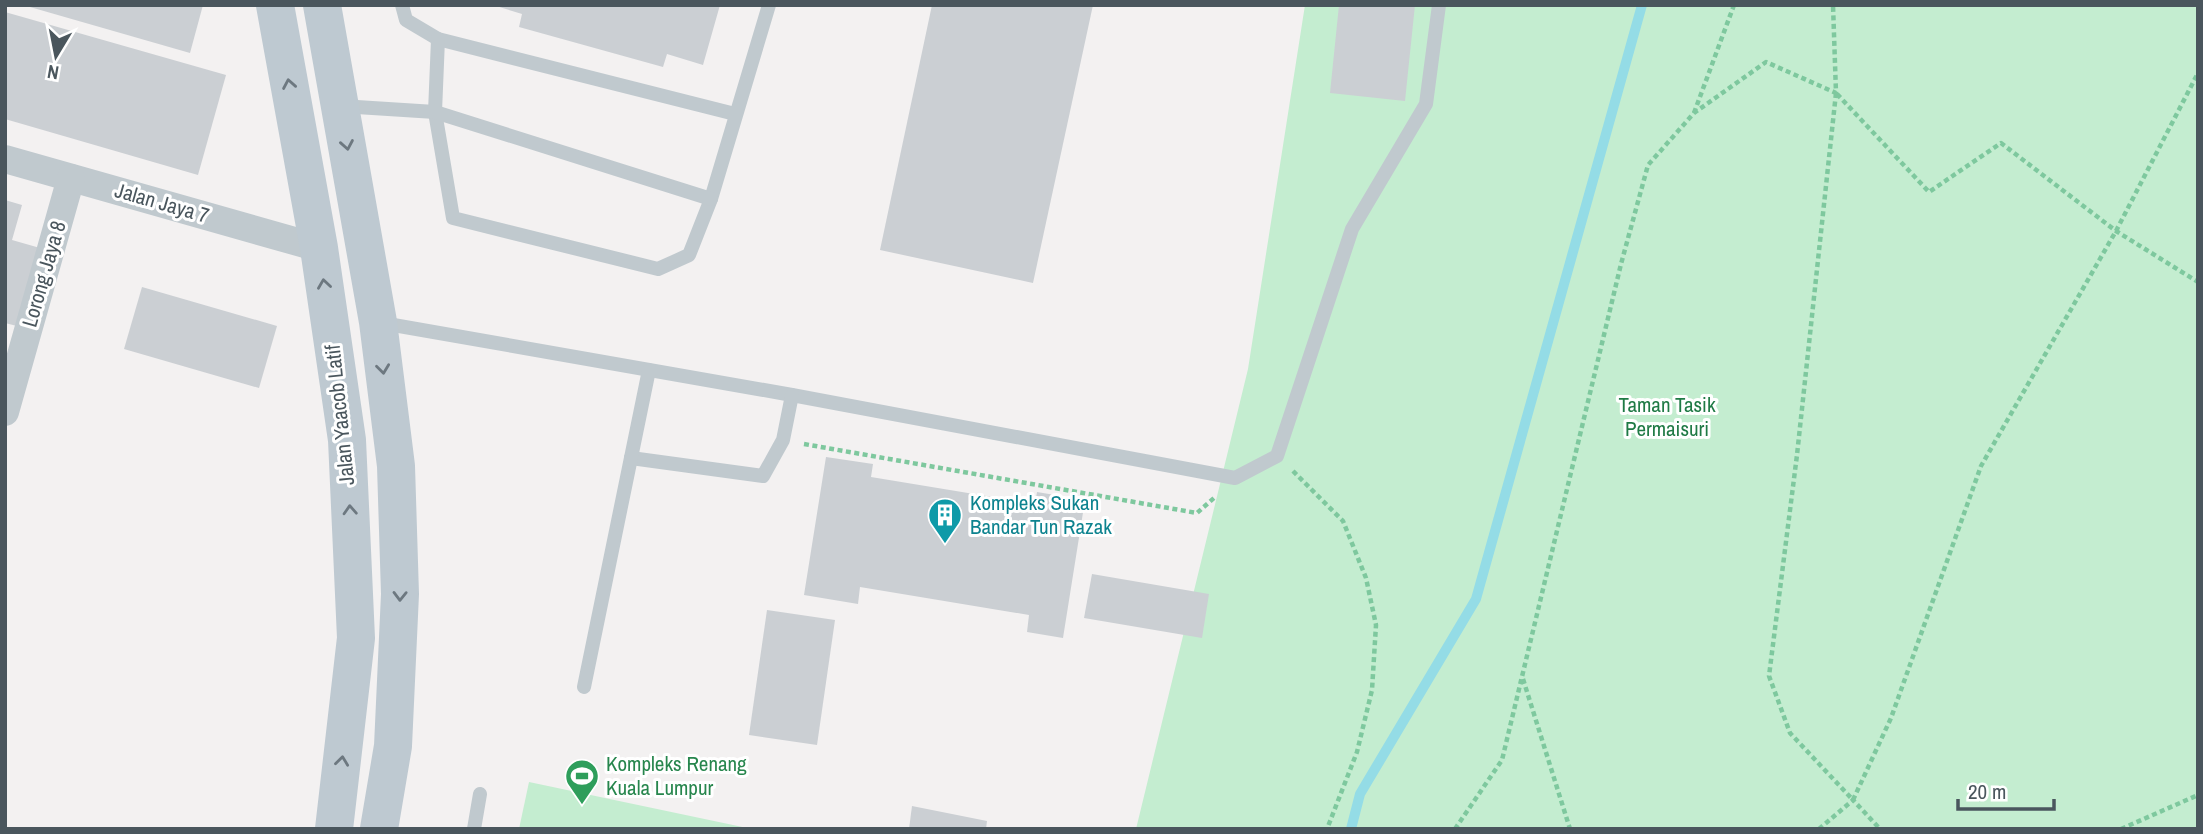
<svg xmlns="http://www.w3.org/2000/svg" width="2203" height="834" font-family="'Archivo Narrow',sans-serif">
<style>
.green{fill:#c4edd0}
.lines{fill:none;stroke-linecap:round;stroke-linejoin:round}
.stream{stroke:#94dce6;stroke-width:10}
.building{fill:#cbcfd3}
.path{stroke:#7ec89e;stroke-width:4.5;stroke-dasharray:5 3.5;stroke-linecap:butt}
.lane{stroke:#c0c9ce;stroke-width:14}
.street{stroke:#c0c9ce;stroke-width:28}
.secondary{stroke:#bec9d1;stroke-width:38}
.oneway{stroke:#6d7880}
.labels{text-anchor:middle;stroke-width:6;stroke-linejoin:round;paint-order:stroke}
.street-label{font-size:21px;fill:#4a565d;stroke:#fff}
.park-label{font-size:21px;fill:#1f7a45;stroke:#fff}
.culture-label{font-size:21px;fill:#0d838f;stroke:#fff;text-anchor:start}
.leisure-label{font-size:21px;fill:#27864d;stroke:#fff;text-anchor:start}
</style>
<rect width="100%" height="100%" fill="#f3f1f1"/>
<g class="green">
<polygon points="1305,5 2198,5 2198,829 1136,829 1248,369"/>
<polygon points="529,782 752,829 519,829"/>
</g>
<g class="lines">
<polyline class="stream" points="1351,829 1360,794 1476,599 1642,5"/>
</g>
<g class="building">
<polygon points="23,5 203,5 190,53"/>
<polygon points="493,5 720,5 703,65 667,54 663,67 519,27 522,14"/>
<polygon points="932,5 1093,5 1033,283 880,250"/>
<polygon points="1339,5 1415,5 1405,101 1330,93"/>
<polygon points="5,12 226,75 198,175 5,119"/>
<polygon points="5,200 22,205 12,240 40,248 17,326 5,323"/>
<polygon points="142,287 277,326 259,388 124,349"/>
<polygon points="826,457 873,464 871,477 1035,504 1037,492 1085,500 1063,638 1027,632 1029,615 860,587 858,604 804,595"/>
<polygon points="1092,574 1209,594 1202,638 1084,618"/>
<polygon points="767,610 835,620 817,745 749,735"/>
<polygon points="912,806 987,821 986,829 909,829"/>
</g>
<g class="lines">
<g class="path">
<polyline points="1836,93 1797,455 1769,676 1790,733 1853,800 1891,718 1981,466 2116,231 2198,73"/>
<polyline points="1837,94 1929,192 2001,143 2116,231 2198,282"/>
<polyline points="1694,113 1734,5"/>
<polyline points="804,444 1197,513 1214,498"/>
<polyline points="1293,471 1343,521 1366,578 1376,625 1372,690 1357,752 1327,829"/>
<polyline points="1523,679 1570,829"/>
<polyline points="1455,829 1502,760 1621,264 1648,165 1694,113 1766,62 1836,93 1833,5"/>
<polyline points="1819,829 1853,800 1880,829"/>
<polyline points="2121,829 2198,795"/>
</g>
<g class="lane">
<polyline points="402,5 406,20 438,39 735,114"/>
<polyline points="438,39 435,112 453,218 658,269 689,255 711,199 769,5"/>
<polyline points="341,106 435,112 711,199"/>
<polyline points="382,323 792,395 1235,478 1277,456 1352,229 1426,104 1439,5"/>
<polyline points="631,458 763,476 783,440 792,395"/>
<polyline points="584,687 649,370"/>
<polyline points="474,829 480,794"/>
</g>
<g class="street">
<polyline points="5,159 319,248"/>
<polyline points="5,412 71,178"/>
</g>
<g class="secondary">
<polyline points="275,5 319,248 347,440 356,638 334,829"/>
<polyline points="322,5 378,322 396,466 400,594 393,746 379,829"/>
</g>
</g>
<defs><path id="oneway-chevron" d="M-2-3.5L2.5 0L-2 3.5" fill="none" stroke-width="1.6" stroke-linecap="round" stroke-linejoin="round" transform="scale(1.75)"/></defs>
<g class="oneway">
<use href="#oneway-chevron" transform="translate(289 84) rotate(-100)"/>
<use href="#oneway-chevron" transform="translate(347 145) rotate(80)"/>
<use href="#oneway-chevron" transform="translate(324 284) rotate(-98)"/>
<use href="#oneway-chevron" transform="translate(383 369) rotate(83)"/>
<use href="#oneway-chevron" transform="translate(350 510) rotate(-93)"/>
<use href="#oneway-chevron" transform="translate(400 596) rotate(91)"/>
<use href="#oneway-chevron" transform="translate(342 761) rotate(-83)"/>
</g>
<defs>
<g id="building-pin" transform="scale(1.75)"><path d="M0 17L-7.5 6A9.5 9.5 0 1 1 7.5 6Z" fill="#0f9aa8" stroke="#fff"/><path d="M-4-6H4V6H1V3H-1V6H-4ZM-2.5-4.3h1.7v1.8h-1.7ZM.8-4.3h1.7v1.8H.8ZM-2.5-1h1.7V.8h-1.7ZM.8-1h1.7V.8H.8Z" fill="#fff"/></g>
<g id="stadium-pin" transform="scale(1.75)"><path d="M0 17L-7.5 6A9.5 9.5 0 1 1 7.5 6Z" fill="#2e9e5b" stroke="#fff"/><path d="M0-5a6.5 5 0 1 0 0 10a6.5 5 0 1 0 0-10ZM-3.5-1.8h7v3.6h-7Z" fill="#fff"/></g>
</defs>
<g fill-rule="evenodd">
<use href="#building-pin" x="945" y="515"/>
<use href="#stadium-pin" x="582" y="776"/>
</g>
<g class="labels">
<g class="street-label">
<text transform="translate(162 203) rotate(16)" y="7">Jalan Jaya 7</text>
<text transform="translate(44 274) rotate(-74)" y="7">Lorong Jaya 8</text>
<text transform="translate(340 415) rotate(-96)" y="7">Jalan Yaacob Latif</text>
</g>
<g class="park-label">
<text x="1667" y="412">Taman Tasik<tspan x="1667" dy="24">Permaisuri</tspan></text>
</g>
<g class="culture-label">
<text x="970" y="510">Kompleks Sukan<tspan x="970" dy="24">Bandar Tun Razak</tspan></text>
</g>
<g class="leisure-label">
<text x="606" y="771">Kompleks Renang<tspan x="606" dy="24">Kuala Lumpur</tspan></text>
</g>
</g>
<rect width="2203" height="834" fill="none" stroke="#4a565d" stroke-width="14"/>
<g transform="translate(56 56) rotate(190)" stroke="#ffffff" stroke-width="5" paint-order="stroke">
<path d="M0-5L12 26L0 18L-12 26Z" fill="#4a565d"/>
<text y="-10" font-size="19" font-weight="bold" text-anchor="middle" fill="#4a565d">N</text>
</g>
<path d="M1958 799v10h96v-10" fill="none" stroke="#4a565d" stroke-width="3.5"/>
<text x="1968" y="799" font-size="21" fill="#4a565d" stroke="#ffffff" stroke-width="5" paint-order="stroke">20 m</text>
</svg>
